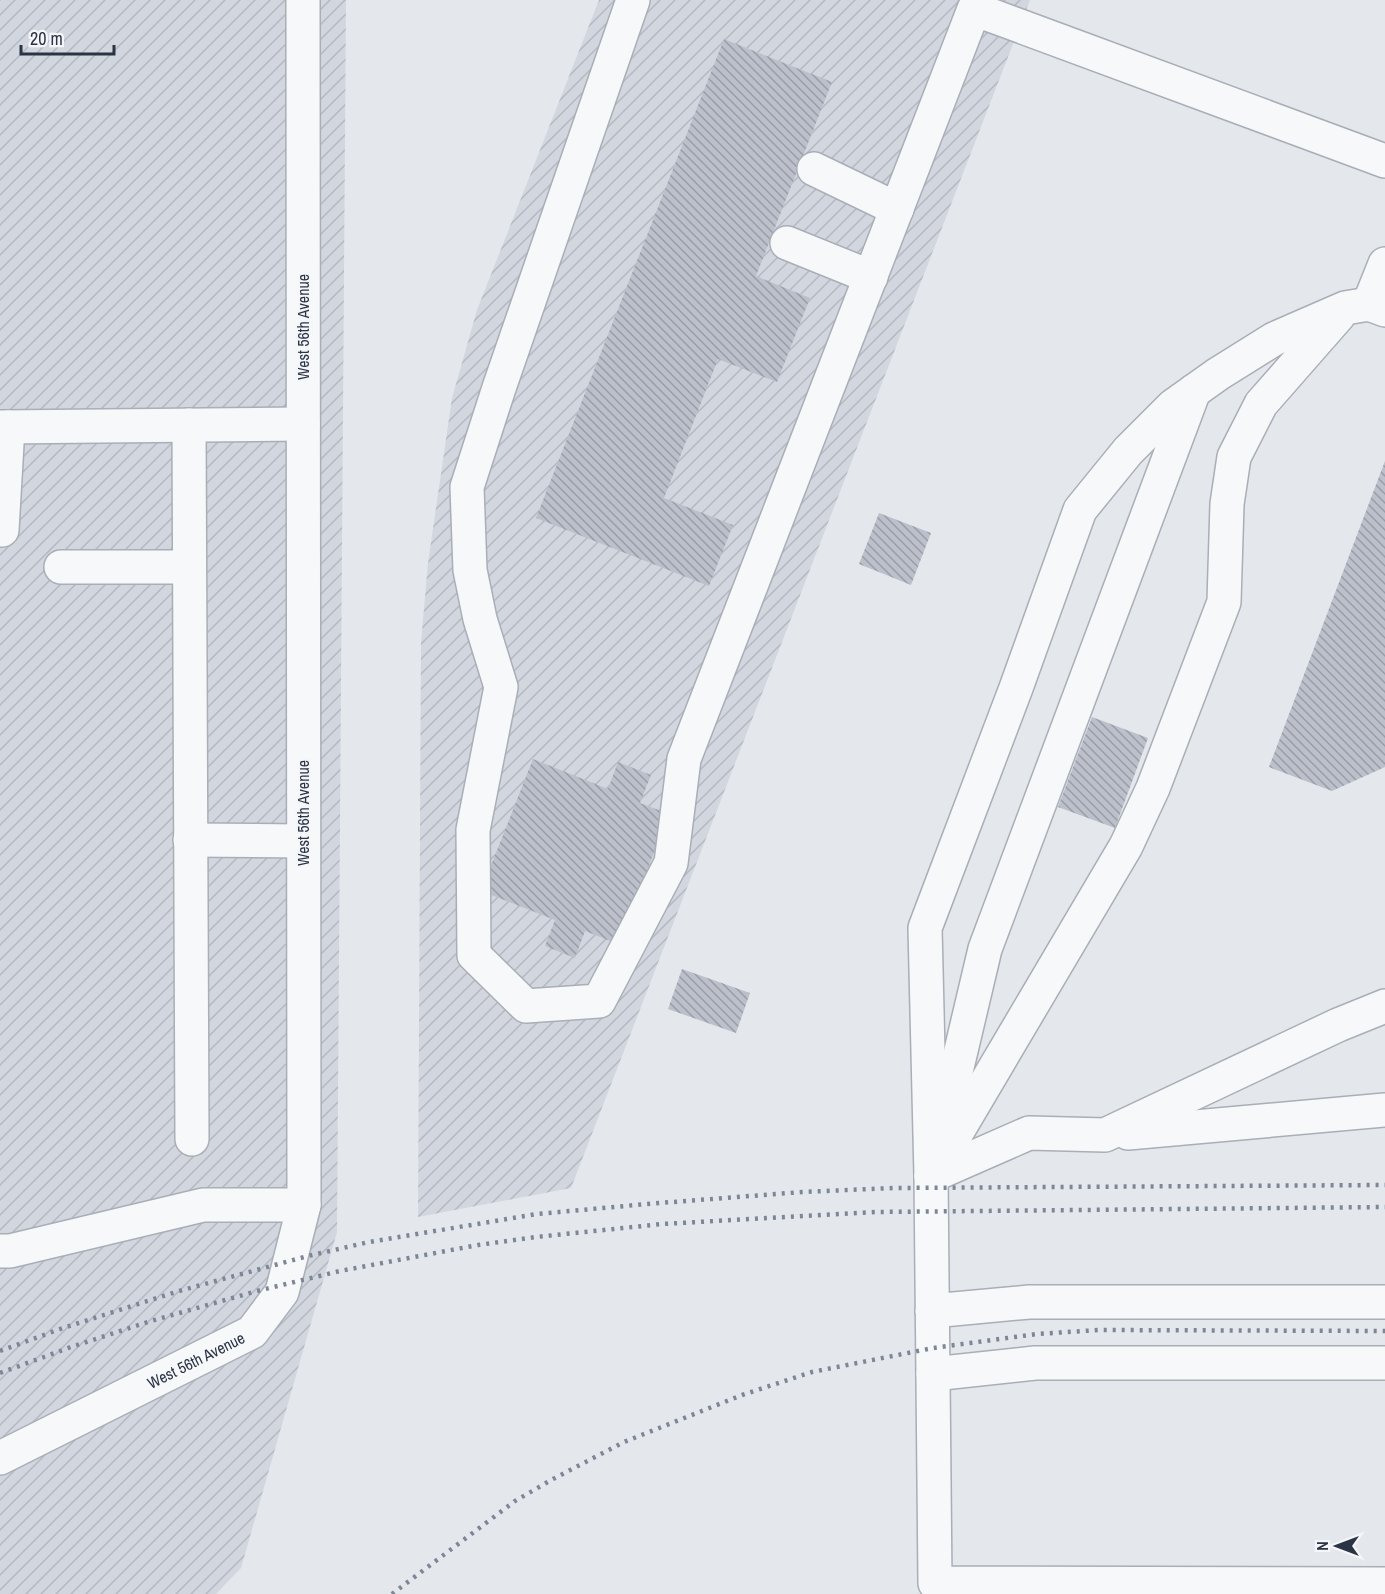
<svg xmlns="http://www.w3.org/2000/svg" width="1385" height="1594" font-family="'Archivo Narrow',sans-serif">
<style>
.industrial{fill:url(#industrial-furrows)}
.building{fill:url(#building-back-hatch)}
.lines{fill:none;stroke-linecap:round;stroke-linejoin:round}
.minor-casing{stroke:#a9aeb7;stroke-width:36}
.minor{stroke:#f7f8fa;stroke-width:33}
.rail{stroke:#7d8696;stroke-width:4.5;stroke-dasharray:3 6;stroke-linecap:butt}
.labels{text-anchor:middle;stroke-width:4.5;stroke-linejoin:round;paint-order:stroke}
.street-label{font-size:16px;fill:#2b3445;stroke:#f4f6f9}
</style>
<defs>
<pattern id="industrial-furrows" width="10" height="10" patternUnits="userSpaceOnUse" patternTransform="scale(1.5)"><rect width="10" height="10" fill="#d2d6de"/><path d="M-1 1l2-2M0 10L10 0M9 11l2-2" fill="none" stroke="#b4b8c0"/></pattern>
<pattern id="building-back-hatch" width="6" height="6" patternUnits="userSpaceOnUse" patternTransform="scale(1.5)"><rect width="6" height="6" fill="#bbc0ca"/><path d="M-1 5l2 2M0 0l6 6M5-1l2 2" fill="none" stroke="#989da6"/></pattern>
</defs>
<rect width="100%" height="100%" fill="#e4e7ec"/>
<g class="industrial">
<polygon points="0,0 346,0 337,1232 241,1568 216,1594 0,1594"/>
<polygon points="599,0 1030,0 571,1188 418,1217 421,643 428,563 452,398 477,310"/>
</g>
<g class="building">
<polygon points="724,39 832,82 756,276 810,298 777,382 718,359 664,498 733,525 709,586 536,518"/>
<polygon points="1385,461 1385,767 1332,791 1269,767"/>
<polygon points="879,513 931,533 911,585 859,564"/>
<polygon points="1092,717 1148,738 1115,828 1058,807"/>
<polygon points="533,759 608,789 618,762 651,775 640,803 669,814 618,944 585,931 575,958 545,946 555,920 481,891"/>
<polygon points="682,969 750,993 736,1033 668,1009"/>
</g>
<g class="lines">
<g class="minor-casing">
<g id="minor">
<polyline points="633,0 499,388 467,487 470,570 480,619 501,687 473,830 474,955 526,1006 599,1001 671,863 684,759 974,9 1385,161"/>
<polyline points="814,169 897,209"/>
<polyline points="787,243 871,277"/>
<polyline points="1369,304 1385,264"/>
<polyline points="1385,310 1369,304 1345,308 1274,339 1218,374 1173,406 1128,451 1080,510 1016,688 925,928 931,1176 935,1583 1385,1584"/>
<polyline points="189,425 192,1139"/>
<polyline points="0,427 303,424"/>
<polyline points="0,530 2,530 8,427"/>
<polyline points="61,567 189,567"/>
<polyline points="190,840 303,841"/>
<polyline points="942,1131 985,949 1194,391"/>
<polyline points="1128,1133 1385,1110"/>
<polyline points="931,1176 1126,846 1153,788 1224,602 1227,504 1234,457 1261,404 1339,315"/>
<polyline points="931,1176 1029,1133 1105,1135 1338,1025 1385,1006"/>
<polyline points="0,1251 10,1251 203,1205 304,1205"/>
<polyline points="932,1311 1029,1302 1385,1302"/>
<polyline points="933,1374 1035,1363 1385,1363"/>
<path id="s1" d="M 0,1458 L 252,1332 L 282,1292 L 304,1205 L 303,0"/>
</g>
</g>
<use href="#minor" class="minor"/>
<g class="rail">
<polyline points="0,1351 63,1328 179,1291 308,1256 369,1242 537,1214 647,1204 802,1192 893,1188 1385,1185"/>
<polyline points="0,1373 71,1347 151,1321 257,1291 340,1271 478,1245 536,1237 662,1224 875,1212 1385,1207"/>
<polyline points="392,1594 515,1501 553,1479 624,1442 742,1395 812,1372 933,1348 1037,1334 1099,1330 1385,1331"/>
</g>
</g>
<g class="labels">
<g class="street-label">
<text transform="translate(303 327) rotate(-90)" y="6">West 56th Avenue</text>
<text transform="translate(303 813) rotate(-90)" y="6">West 56th Avenue</text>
<text dy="6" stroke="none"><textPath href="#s1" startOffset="219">West 56th Avenue</textPath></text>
</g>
</g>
<g transform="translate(1337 1546) rotate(270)" stroke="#f4f6f9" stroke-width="4.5" paint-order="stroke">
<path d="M0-4.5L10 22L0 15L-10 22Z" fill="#2b3445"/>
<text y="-9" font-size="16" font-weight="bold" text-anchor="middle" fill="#2b3445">N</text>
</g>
<path d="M21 45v9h93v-9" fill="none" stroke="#2b3445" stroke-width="3"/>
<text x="30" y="45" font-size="18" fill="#2b3445" stroke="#f4f6f9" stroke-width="4.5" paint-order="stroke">20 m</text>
</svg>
